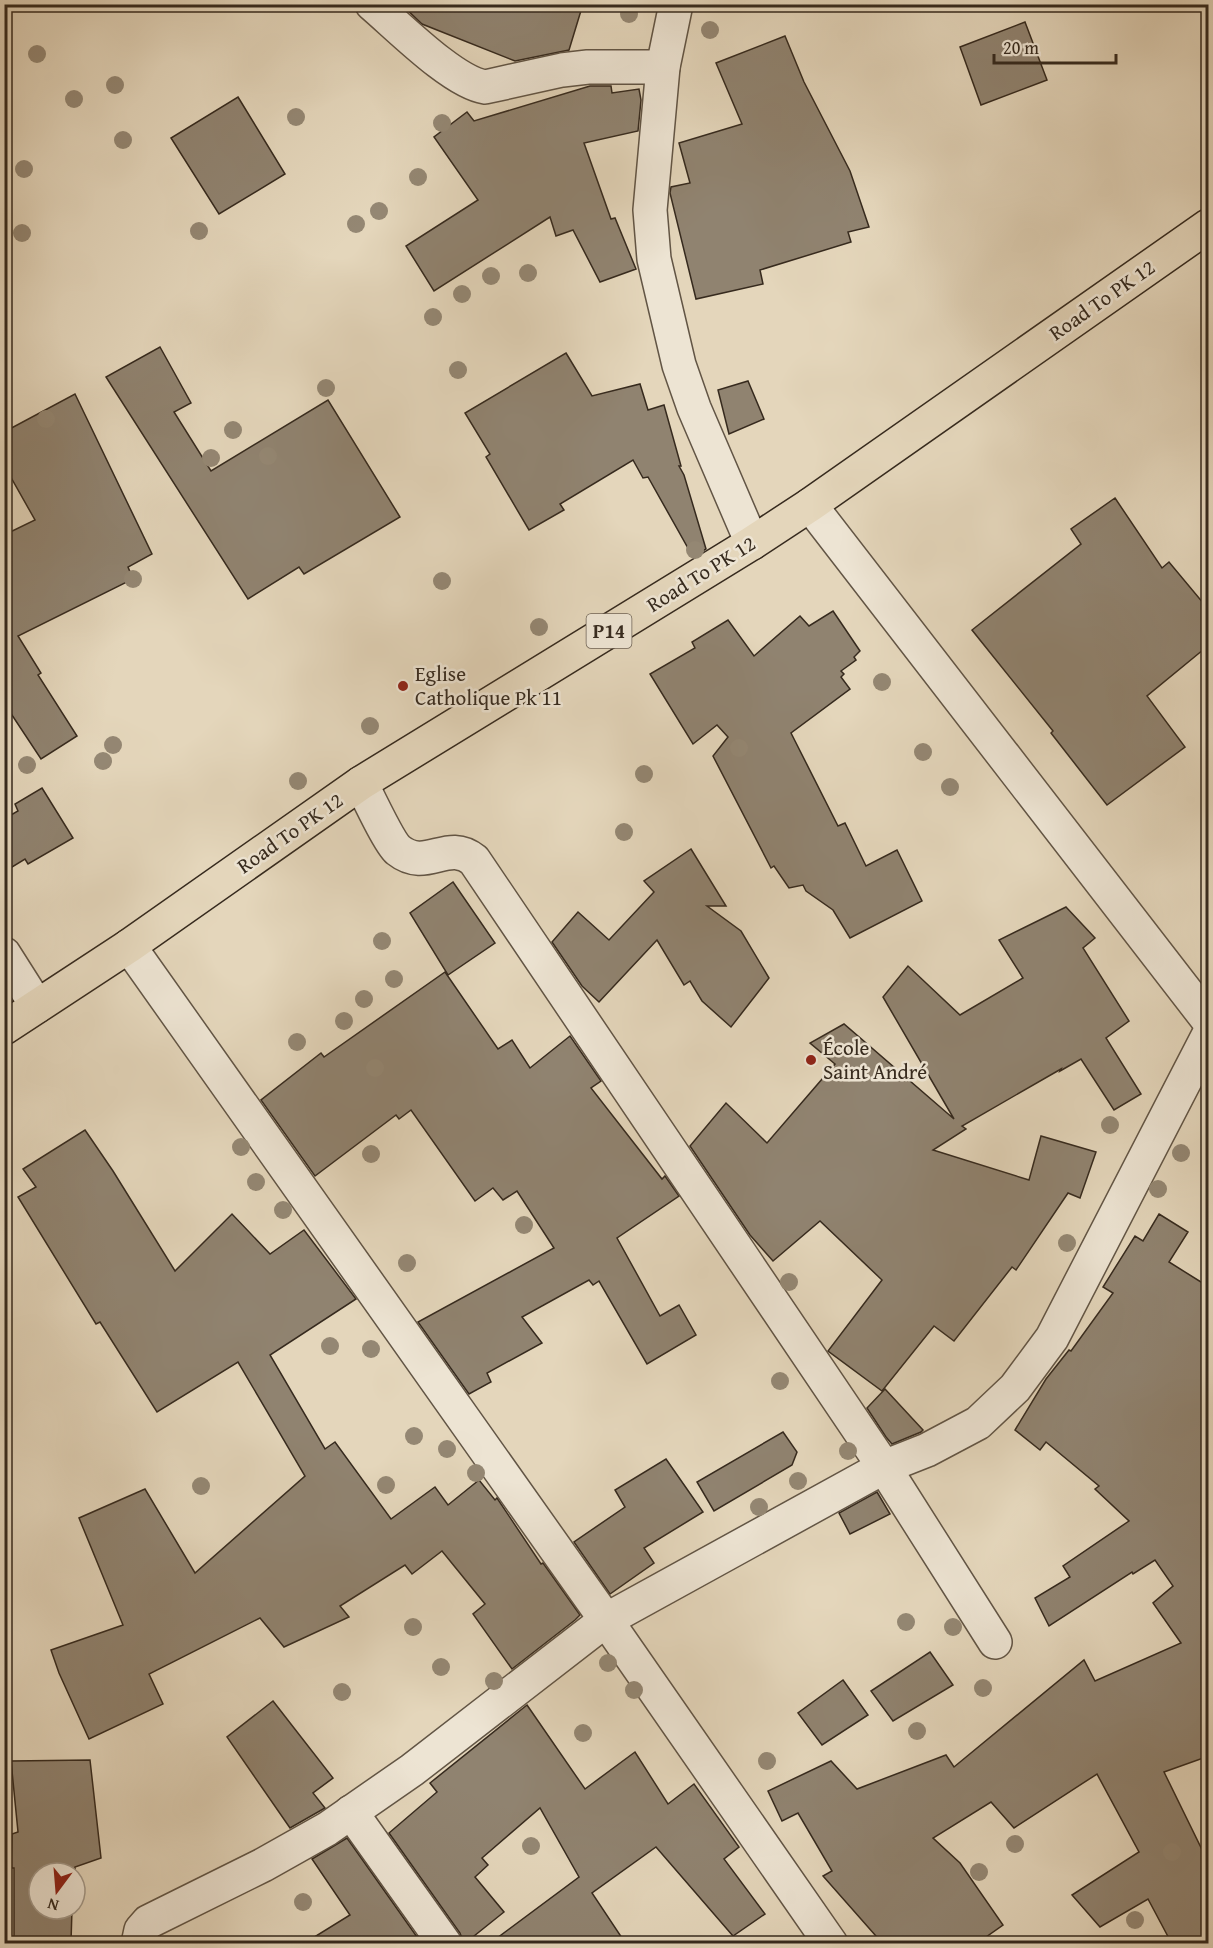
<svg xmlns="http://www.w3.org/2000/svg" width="1213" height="1948" font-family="'Gentium Book Plus',serif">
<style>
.building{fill:#908370;stroke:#362a1e;stroke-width:1.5}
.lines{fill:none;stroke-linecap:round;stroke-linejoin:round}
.street-casing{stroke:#625545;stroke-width:36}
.primary-casing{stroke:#362a1e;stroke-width:36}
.street{stroke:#ede4d3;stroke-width:33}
.primary{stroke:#e4d6bb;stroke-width:33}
.tree{fill:#948773}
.poi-dot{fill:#8f2418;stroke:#ede4d3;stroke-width:2}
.labels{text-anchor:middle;stroke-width:5;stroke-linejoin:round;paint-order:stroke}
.shield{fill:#ede4d3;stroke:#6d6254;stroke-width:1.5}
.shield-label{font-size:20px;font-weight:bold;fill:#362a1e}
.street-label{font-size:21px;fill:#362a1e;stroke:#ede4d3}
.poi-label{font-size:21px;fill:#362a1e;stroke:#ede4d3;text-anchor:start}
</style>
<rect width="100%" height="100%" fill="#e4d6bb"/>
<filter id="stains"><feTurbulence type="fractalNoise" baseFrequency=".00333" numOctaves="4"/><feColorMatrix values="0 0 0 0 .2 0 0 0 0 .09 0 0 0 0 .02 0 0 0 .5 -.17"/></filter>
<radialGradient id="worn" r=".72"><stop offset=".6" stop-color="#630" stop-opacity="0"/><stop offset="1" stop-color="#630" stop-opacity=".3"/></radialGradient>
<g class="building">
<polygon points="401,4 583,4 569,50 515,61 422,24"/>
<polygon points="1025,22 1047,80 981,105 960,47"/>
<polygon points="785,36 804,82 850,171 869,227 848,232 851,242 760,270 763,284 696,299 670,193 671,187 690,183 679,143 742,124 716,63"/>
<polygon points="590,86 611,86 612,93 639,89 641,100 638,131 584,143 611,219 615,218 636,269 600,282 573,230 556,236 550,217 434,291 406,246 478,200 434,137 467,112 474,121"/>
<polygon points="238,97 285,174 219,214 171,138"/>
<polygon points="160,347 191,403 174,412 211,471 328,400 400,517 304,574 299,567 248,599 106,377"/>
<polygon points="566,353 592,396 640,384 648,410 664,405 681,466 679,466 684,475 706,549 693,557 648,477 643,478 633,460 560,504 564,510 529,530 486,457 490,454 465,413"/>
<polygon points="748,381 764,419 729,434 718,390"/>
<polygon points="75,394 152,554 128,567 133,579 18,636 41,673 38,675 77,736 41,759 4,703 4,535 35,520 4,465 4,432"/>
<polygon points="1115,498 1162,568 1169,562 1209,610 1209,645 1147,696 1185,747 1107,805 1051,733 1053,731 972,630 1081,544 1071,529"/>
<polygon points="833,611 860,651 854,657 856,660 841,671 844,674 841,677 850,689 791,733 838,826 845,823 866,866 897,850 922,901 850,938 833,910 806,891 803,885 789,888 774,866 771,868 713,756 728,737 717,725 693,744 650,674 695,648 692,642 728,620 754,656 800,616 809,626"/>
<polygon points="42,788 73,838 28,864 25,859 4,872 4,819 18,811 15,804"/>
<polygon points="691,849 726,906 707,906 741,931 769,978 731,1027 702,1001 690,981 684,985 657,940 599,1002 582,986 552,942 578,912 609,940 654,892 644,881"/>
<polygon points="453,882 495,943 448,975 410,913"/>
<polygon points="1066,907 1095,938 1083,948 1129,1021 1106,1038 1141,1094 1114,1110 1081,1059 1060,1071 1061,1069 962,1126 966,1129 933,1150 1029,1180 1041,1136 1096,1152 1080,1198 1068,1193 1016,1270 1012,1267 954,1341 934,1326 882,1391 828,1351 882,1280 820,1221 773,1261 750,1235 690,1146 726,1103 767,1143 835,1064 810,1043 844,1024 954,1119 883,997 908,966 960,1015 1023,978 999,940"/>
<polygon points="445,972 498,1049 512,1040 530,1068 570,1036 601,1081 591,1088 662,1179 665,1176 679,1196 617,1238 660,1316 679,1305 696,1335 647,1364 599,1281 593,1285 589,1280 522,1317 542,1343 487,1373 491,1382 469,1394 418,1322 554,1248 517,1191 503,1200 493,1188 475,1201 411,1110 399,1119 396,1115 315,1176 261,1100 321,1053 324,1057"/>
<polygon points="85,1130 113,1171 175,1271 232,1214 270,1254 304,1230 356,1299 270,1355 325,1449 335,1442 391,1519 435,1487 448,1505 479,1480 495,1500 497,1498 541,1564 543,1563 580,1615 575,1620 512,1669 473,1614 485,1604 442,1551 412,1574 405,1565 340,1606 349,1617 284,1647 260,1618 149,1674 163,1704 89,1739 59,1673 51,1650 123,1625 79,1518 145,1489 195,1573 305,1476 238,1362 157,1412 100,1322 96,1324 18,1197 36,1187 23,1169"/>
<polygon points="1159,1214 1188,1232 1169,1262 1209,1287 1209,1756 1164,1772 1209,1864 1209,1944 1172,1944 1148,1899 1100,1927 1072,1895 1139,1852 1097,1774 1014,1828 991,1802 933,1838 960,1863 1003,1925 976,1944 883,1944 823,1876 832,1871 798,1813 782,1821 768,1791 831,1761 857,1789 946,1755 954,1767 1084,1660 1095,1681 1181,1643 1153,1603 1173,1586 1155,1560 1133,1574 1132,1572 1049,1626 1035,1598 1070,1577 1063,1566 1129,1521 1095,1489 1099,1486 1046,1442 1040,1450 1015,1430 1046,1379 1069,1350 1071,1351 1113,1293 1103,1287 1135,1236 1143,1241"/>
<polygon points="885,1389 923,1430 921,1432 892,1444 886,1437 867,1408"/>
<polygon points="783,1432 797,1452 792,1465 714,1511 697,1482"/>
<polygon points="666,1459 703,1512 644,1548 654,1563 610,1594 574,1542 625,1507 615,1490"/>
<polygon points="877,1492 890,1514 850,1534 839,1513"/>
<polygon points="930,1652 953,1685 893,1721 871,1691"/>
<polygon points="843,1680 868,1715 822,1745 798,1713"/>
<polygon points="273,1701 333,1778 313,1793 325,1808 290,1828 227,1737"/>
<polygon points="527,1705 585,1789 635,1752 668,1804 694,1784 739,1847 724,1859 765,1914 733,1936 656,1847 592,1893 626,1944 489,1944 579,1877 540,1808 482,1858 488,1865 475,1877 504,1912 464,1944 460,1933 389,1833 437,1792 430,1783"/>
<polygon points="90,1760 101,1858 75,1867 75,1873 39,1873 39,1909 72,1909 71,1942 14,1940 14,1868 11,1868 12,1834 18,1832 11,1761"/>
<polygon points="347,1838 422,1944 303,1944 350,1915 312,1859"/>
</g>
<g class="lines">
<g class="street-casing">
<g id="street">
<path d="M 372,4 C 399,27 453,82 485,87 L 562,70 L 588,67 L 663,67"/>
<polyline points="676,4 663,67 650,210 654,259 679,365 694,408 752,543"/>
<polyline points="810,505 1208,1020"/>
<path d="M 361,783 C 368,797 389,842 398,850 C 427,873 447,838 474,860 L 884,1467 L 995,1642"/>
<polyline points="129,946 606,1620 831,1944"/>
<polyline points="4,954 37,1006"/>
<polyline points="351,1812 445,1944"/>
<polyline points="138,1944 141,1930 148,1922 263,1865 327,1829 412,1770 606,1620 884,1467 927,1450 978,1423 1015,1388 1052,1338 1208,1036"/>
</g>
</g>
<g class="primary-casing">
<polyline id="primary" points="4,1028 129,946 361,783 752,543 810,505 1208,226"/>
</g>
<use href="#street" class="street"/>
<use href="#primary" class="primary"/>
</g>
<g class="tree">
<circle cx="629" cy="14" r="9"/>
<circle cx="710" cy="30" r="9"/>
<circle cx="37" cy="54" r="9"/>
<circle cx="115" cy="85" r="9"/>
<circle cx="74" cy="99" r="9"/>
<circle cx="296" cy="117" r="9"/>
<circle cx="442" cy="123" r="9"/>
<circle cx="123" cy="140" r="9"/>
<circle cx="24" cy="169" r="9"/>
<circle cx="418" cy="177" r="9"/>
<circle cx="379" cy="211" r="9"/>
<circle cx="356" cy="224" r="9"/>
<circle cx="199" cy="231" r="9"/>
<circle cx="22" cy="233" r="9"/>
<circle cx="528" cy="273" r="9"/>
<circle cx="491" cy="276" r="9"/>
<circle cx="462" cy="294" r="9"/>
<circle cx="433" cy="317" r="9"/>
<circle cx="458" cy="370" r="9"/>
<circle cx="326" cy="388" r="9"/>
<circle cx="46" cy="419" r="9"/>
<circle cx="233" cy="430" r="9"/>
<circle cx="268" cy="456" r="9"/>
<circle cx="211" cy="458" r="9"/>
<circle cx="695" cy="550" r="9"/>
<circle cx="133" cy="579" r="9"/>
<circle cx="442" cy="581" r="9"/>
<circle cx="539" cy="627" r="9"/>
<circle cx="882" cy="682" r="9"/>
<circle cx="370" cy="726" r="9"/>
<circle cx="113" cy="745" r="9"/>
<circle cx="739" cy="748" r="9"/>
<circle cx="923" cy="752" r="9"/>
<circle cx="103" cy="761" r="9"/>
<circle cx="27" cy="765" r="9"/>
<circle cx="644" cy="774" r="9"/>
<circle cx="298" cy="781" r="9"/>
<circle cx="950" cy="787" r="9"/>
<circle cx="624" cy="832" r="9"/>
<circle cx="382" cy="941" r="9"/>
<circle cx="394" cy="979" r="9"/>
<circle cx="364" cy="999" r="9"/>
<circle cx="344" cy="1021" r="9"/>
<circle cx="297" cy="1042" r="9"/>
<circle cx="375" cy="1068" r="9"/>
<circle cx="1110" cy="1125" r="9"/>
<circle cx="241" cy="1147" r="9"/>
<circle cx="1181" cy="1153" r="9"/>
<circle cx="371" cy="1154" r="9"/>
<circle cx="256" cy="1182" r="9"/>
<circle cx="1158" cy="1189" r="9"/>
<circle cx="283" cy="1210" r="9"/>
<circle cx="524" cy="1225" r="9"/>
<circle cx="1067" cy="1243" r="9"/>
<circle cx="407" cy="1263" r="9"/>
<circle cx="789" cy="1282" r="9"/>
<circle cx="330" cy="1346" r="9"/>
<circle cx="371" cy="1349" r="9"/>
<circle cx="780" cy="1381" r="9"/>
<circle cx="414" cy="1436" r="9"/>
<circle cx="447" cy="1449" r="9"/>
<circle cx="848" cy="1451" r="9"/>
<circle cx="476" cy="1473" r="9"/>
<circle cx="798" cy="1481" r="9"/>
<circle cx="386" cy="1485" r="9"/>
<circle cx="201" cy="1486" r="9"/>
<circle cx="759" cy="1507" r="9"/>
<circle cx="906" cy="1622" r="9"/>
<circle cx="413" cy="1627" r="9"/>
<circle cx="953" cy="1627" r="9"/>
<circle cx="608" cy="1663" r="9"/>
<circle cx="441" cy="1667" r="9"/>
<circle cx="494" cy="1681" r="9"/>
<circle cx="983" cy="1688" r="9"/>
<circle cx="634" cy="1690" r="9"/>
<circle cx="342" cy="1692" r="9"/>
<circle cx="917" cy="1731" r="9"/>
<circle cx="583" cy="1733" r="9"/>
<circle cx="767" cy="1761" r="9"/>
<circle cx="1015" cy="1844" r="9"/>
<circle cx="531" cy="1846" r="9"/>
<circle cx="1172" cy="1852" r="9"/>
<circle cx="979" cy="1872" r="9"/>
<circle cx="303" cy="1902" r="9"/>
<circle cx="1135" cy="1920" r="9"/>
</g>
<g class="poi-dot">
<circle cx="403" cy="686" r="6"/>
<circle cx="811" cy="1060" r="6"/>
</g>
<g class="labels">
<rect class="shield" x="586.5" y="614" width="45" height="34" rx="4.5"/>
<g class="shield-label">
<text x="609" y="638">P14</text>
</g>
<g class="street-label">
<text transform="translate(1102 300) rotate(-35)" y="7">Road To PK 12</text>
<text transform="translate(701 574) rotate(-32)" y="7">Road To PK 12</text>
<text transform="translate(290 833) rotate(-35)" y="7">Road To PK 12</text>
</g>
<g class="poi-label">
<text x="415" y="681">Eglise<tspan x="415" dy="24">Catholique Pk 11</tspan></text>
<text x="823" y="1055">École<tspan x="823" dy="24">Saint André</tspan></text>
</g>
</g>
<rect width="1213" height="1948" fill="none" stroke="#e4d6bb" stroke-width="24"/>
<rect x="6" y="6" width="1201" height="1936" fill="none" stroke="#362a1e" stroke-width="3"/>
<rect x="12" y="12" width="1189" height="1924" fill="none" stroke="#362a1e" stroke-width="1.5"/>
<g transform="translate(57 1891) rotate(196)"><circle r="28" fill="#ede4d3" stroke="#a49a8b" stroke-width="1.5"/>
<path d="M0-4.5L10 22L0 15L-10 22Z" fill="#8f2418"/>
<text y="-9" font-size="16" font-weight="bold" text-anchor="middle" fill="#362a1e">N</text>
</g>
<path d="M994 54v9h122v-9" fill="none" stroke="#362a1e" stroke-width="3"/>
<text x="1003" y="54" font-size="18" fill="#362a1e" stroke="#ede4d3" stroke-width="4.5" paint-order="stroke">20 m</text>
<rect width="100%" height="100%" filter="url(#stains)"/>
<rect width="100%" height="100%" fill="url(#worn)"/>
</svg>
